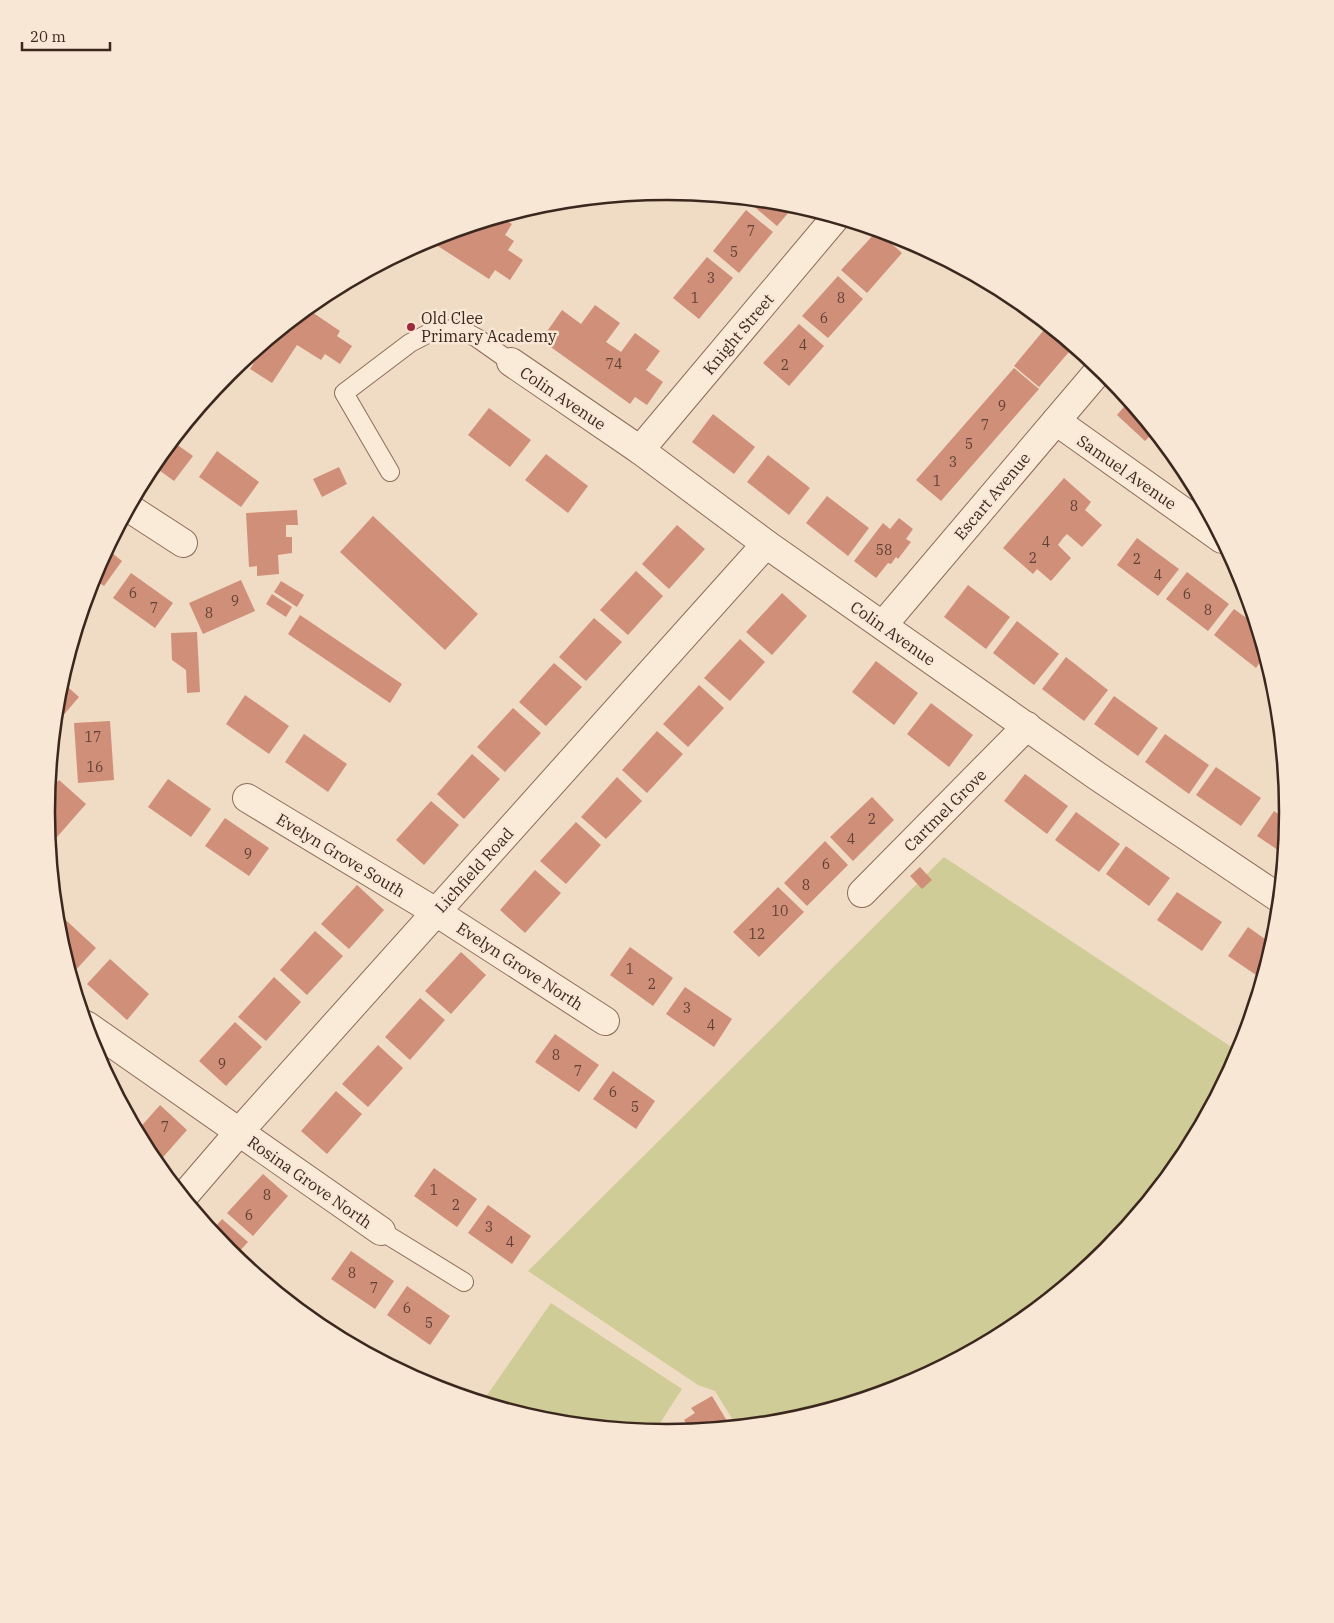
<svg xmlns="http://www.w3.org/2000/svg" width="1334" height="1623" font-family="'IBM Plex Serif',serif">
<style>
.green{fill:#cfcc97}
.building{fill:#d08f79}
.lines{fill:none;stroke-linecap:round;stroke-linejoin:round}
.lane-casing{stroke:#8c6c5a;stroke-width:20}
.street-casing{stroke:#8c6c5a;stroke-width:30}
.lane{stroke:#faead8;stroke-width:18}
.street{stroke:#faead8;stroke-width:28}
.poi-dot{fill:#9d273b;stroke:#f7e7d4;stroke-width:2}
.labels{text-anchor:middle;stroke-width:5;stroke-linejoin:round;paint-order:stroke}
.number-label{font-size:14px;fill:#604135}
.poi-label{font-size:16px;fill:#3b271e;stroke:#f7e7d4;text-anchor:start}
.street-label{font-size:16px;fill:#3b271e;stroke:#f7e7d4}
.rim{fill:none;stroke:#3b271e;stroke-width:2.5}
</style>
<rect width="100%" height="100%" fill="#f0dcc4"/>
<g class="green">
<polygon points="944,857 1239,1052 1183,1157 1106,1251 1012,1328 904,1385 788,1420 736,1425 715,1391 698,1385 528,1271"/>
<polygon points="551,1303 682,1389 655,1431 546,1420 483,1401"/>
</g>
<g class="building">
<polygon points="755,199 788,203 795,205 777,226 751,204"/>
<polygon points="746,210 773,232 739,273 713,251"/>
<polygon points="500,217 512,224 505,235 514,241 508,250 523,260 510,280 495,270 489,279 427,239"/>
<polygon points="877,231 902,253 867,293 841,270"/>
<polygon points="893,235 905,238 912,242 908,247"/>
<polygon points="707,257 733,278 699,319 673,298"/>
<polygon points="838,276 863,299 828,338 802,316"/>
<polygon points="595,305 620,323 606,342 621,352 635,333 660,351 646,370 663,382 647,405 635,397 630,404 541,340 562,310 581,324"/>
<polygon points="306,308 340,331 337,336 352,346 340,364 325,354 321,360 297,345 272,383 250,369 260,353 256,350"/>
<polygon points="799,324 824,346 789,386 763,363"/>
<polygon points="1048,325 1074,346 1039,387 1014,366"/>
<polygon points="1014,368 1039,389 941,501 916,480"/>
<polygon points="1129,401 1166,445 1163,448 1150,436 1145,441 1117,415"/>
<polygon points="489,408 531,440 510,467 468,435"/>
<polygon points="713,414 755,447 734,474 692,442"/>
<polygon points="172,441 193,456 174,481 152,465"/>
<polygon points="217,451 259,482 241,507 199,477"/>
<polygon points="546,454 588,486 568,513 525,480"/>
<polygon points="768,455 810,488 789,515 747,482"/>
<polygon points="339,467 347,484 322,497 313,479"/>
<polygon points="1064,478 1091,502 1085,510 1102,525 1082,547 1067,534 1063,538 1058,545 1071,558 1051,581 1037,569 1033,574 1003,548"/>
<polygon points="827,496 869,528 848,556 806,523"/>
<polygon points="297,510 298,525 286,525 286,537 292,537 292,553 278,555 279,574 257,576 257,566 249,567 246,513"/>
<polygon points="373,516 478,614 445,650 340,552"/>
<polygon points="899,518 913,529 906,539 911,542 898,559 896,557 891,564 888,563 876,578 854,561 883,523 890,529"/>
<polygon points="677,525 705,549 669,589 642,564"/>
<polygon points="1137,538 1179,569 1158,596 1117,565"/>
<polygon points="107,549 122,561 104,586 92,578"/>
<polygon points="636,571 663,596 628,635 600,610"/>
<polygon points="1187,572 1229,604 1208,631 1166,599"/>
<polygon points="131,573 173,603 155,628 113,598"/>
<polygon points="241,580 255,611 203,634 189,603"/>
<polygon points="281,581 304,595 297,607 274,592"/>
<polygon points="968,585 1010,617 986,649 944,617"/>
<polygon points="782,593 807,616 772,655 746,632"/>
<polygon points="272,594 292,607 286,617 266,604"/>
<polygon points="1234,609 1256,625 1265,655 1256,668 1214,635"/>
<polygon points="300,615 402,684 390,703 288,634"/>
<polygon points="594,618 622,642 586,681 559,657"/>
<polygon points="1017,621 1059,654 1034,685 993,653"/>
<polygon points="197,632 200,692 187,693 186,670 172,660 171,633"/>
<polygon points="740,639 765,662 730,701 704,678"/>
<polygon points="1066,657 1108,690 1084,721 1042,689"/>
<polygon points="876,661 918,693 894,725 852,692"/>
<polygon points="554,663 582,687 546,726 519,702"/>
<polygon points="61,681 79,697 55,725 58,690"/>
<polygon points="699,685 724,708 688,747 663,724"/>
<polygon points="245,695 289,726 269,754 226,724"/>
<polygon points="1114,696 1158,728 1138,756 1094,724"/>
<polygon points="931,703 973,735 949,767 907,734"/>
<polygon points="513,708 541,733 505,772 477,747"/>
<polygon points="110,721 114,780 78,783 74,723"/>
<polygon points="657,731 683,754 647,793 622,770"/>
<polygon points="304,734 347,764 328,792 285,762"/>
<polygon points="1165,734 1209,765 1189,794 1145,762"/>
<polygon points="472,754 500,779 464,819 437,794"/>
<polygon points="1216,767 1261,798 1241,826 1196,795"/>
<polygon points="1025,774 1068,806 1047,834 1004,801"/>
<polygon points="617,777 642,801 606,839 581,817"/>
<polygon points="168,779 211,809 191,837 148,807"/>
<polygon points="59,780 86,804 50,845 46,811 48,792"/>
<polygon points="872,797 894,820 853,861 830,837"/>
<polygon points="431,801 459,825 424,865 396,840"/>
<polygon points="1274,811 1287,820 1284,854 1257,836"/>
<polygon points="1076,812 1120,844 1099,872 1055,840"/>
<polygon points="225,818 269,848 249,876 205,846"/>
<polygon points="576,822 601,845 566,884 540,861"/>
<polygon points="825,841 848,865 807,906 784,883"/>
<polygon points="1126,846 1170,878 1149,906 1106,874"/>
<polygon points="920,867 932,880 922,889 910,876"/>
<polygon points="535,870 561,893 525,933 500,910"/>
<polygon points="357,885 384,910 349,949 321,924"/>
<polygon points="778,887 804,912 759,957 733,932"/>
<polygon points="1177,892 1222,922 1202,951 1157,920"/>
<polygon points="56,911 96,948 73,973 69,969 58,932"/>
<polygon points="1248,927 1272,944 1262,979 1228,956"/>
<polygon points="315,931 343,956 307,995 280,970"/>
<polygon points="630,947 673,978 653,1006 610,975"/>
<polygon points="461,952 486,975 451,1014 425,991"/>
<polygon points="110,959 149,994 127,1020 87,984"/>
<polygon points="274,977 301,1002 266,1041 238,1017"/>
<polygon points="685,987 732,1019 714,1047 666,1014"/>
<polygon points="420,998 445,1020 410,1060 385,1037"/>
<polygon points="235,1022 262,1047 226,1086 199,1061"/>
<polygon points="555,1034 599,1065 579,1092 535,1062"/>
<polygon points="378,1045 403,1068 368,1107 342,1084"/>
<polygon points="613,1071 655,1101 636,1129 593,1099"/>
<polygon points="336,1091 362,1114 327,1154 301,1131"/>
<polygon points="160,1105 187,1130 157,1164 151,1156 137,1131"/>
<polygon points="434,1168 477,1199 457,1227 414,1196"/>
<polygon points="263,1174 288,1196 253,1236 227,1213"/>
<polygon points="488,1205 531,1236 512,1264 468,1233"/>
<polygon points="222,1219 248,1242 235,1256 228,1250 212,1231"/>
<polygon points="351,1251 394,1281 375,1309 331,1279"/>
<polygon points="407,1286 450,1316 430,1345 387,1315"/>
<polygon points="712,1396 730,1426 690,1430 684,1420 695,1413 691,1408"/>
</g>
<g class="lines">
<g class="lane-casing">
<g id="lane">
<polyline points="390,472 344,393 410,343 435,330 460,329 477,338 511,362"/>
<polyline points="381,1231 464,1282"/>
</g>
</g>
<g class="street-casing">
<g id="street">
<polyline points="511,362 640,450 766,544 1097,776 1279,898"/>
<polyline points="1056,421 1222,539"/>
<polyline points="640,450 836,217"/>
<polyline points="129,508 183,543"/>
<polyline points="883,625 1101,368"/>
<polyline points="247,798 436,912 605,1021"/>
<polyline points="862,893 1027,726"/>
<polyline points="86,1025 381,1231"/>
<polyline points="184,1196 239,1132 766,544"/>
</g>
</g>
<use href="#lane" class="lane"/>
<use href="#street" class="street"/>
</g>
<circle class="poi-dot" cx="411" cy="327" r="5"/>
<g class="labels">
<g class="number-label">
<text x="751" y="236">7</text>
<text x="734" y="257">5</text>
<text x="711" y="283">3</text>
<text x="695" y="303">1</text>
<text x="841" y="303">8</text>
<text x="824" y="323">6</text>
<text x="803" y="350">4</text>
<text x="614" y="369">74</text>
<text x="785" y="370">2</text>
<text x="1002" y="411">9</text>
<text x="985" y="430">7</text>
<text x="969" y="449">5</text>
<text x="953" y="467">3</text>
<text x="937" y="486">1</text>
<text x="1074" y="511">8</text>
<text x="1046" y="547">4</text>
<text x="884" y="555">58</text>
<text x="1033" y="563">2</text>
<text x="1137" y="564">2</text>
<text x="1158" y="580">4</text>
<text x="133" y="598">6</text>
<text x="1187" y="599">6</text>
<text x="235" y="606">9</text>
<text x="154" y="613">7</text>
<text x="1208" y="615">8</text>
<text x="209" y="618">8</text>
<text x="93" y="742">17</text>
<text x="95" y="772">16</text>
<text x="872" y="824">2</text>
<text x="851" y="844">4</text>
<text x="248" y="859">9</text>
<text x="826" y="869">6</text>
<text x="806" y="890">8</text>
<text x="780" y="916">10</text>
<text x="757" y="939">12</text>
<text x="630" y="974">1</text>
<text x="652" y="989">2</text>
<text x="687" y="1013">3</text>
<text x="711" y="1030">4</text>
<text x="556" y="1060">8</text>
<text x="222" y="1069">9</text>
<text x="578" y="1076">7</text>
<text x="613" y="1097">6</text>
<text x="635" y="1112">5</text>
<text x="165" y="1132">7</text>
<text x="434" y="1195">1</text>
<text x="267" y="1200">8</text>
<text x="456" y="1210">2</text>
<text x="249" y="1220">6</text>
<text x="489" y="1232">3</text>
<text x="510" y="1247">4</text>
<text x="352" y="1278">8</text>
<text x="374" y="1293">7</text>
<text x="407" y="1313">6</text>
<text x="429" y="1328">5</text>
</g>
<g class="poi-label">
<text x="421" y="324">Old Clee<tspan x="421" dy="18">Primary Academy</tspan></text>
</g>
<g class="street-label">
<text transform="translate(738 334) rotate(-50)" y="6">Knight Street</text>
<text transform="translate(563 398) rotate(34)" y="6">Colin Avenue</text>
<text transform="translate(1127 472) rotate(35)" y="6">Samuel Avenue</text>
<text transform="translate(992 496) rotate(-50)" y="6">Escart Avenue</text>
<text transform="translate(893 633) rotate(35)" y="6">Colin Avenue</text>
<text transform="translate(945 810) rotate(-45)" y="6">Cartmel Grove</text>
<text transform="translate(341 855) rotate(31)" y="6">Evelyn Grove South</text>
<text transform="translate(474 870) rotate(-48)" y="6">Lichfield Road</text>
<text transform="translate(520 966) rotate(33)" y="6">Evelyn Grove North</text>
<text transform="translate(310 1182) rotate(35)" y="6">Rosina Grove North</text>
</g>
</g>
<path d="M0 0H1334V1623H0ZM55 812a612 612 0 1 1 1224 0a612 612 0 1 1-1224 0Z" fill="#f7e7d4" fill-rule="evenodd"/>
<path class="rim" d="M55 812a612 612 0 1 1 1224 0a612 612 0 1 1-1224 0Z"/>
<path d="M22 42v8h88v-8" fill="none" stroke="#3b271e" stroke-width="2.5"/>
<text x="30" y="42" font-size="15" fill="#3b271e" stroke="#f7e7d4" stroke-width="4" paint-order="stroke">20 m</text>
</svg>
